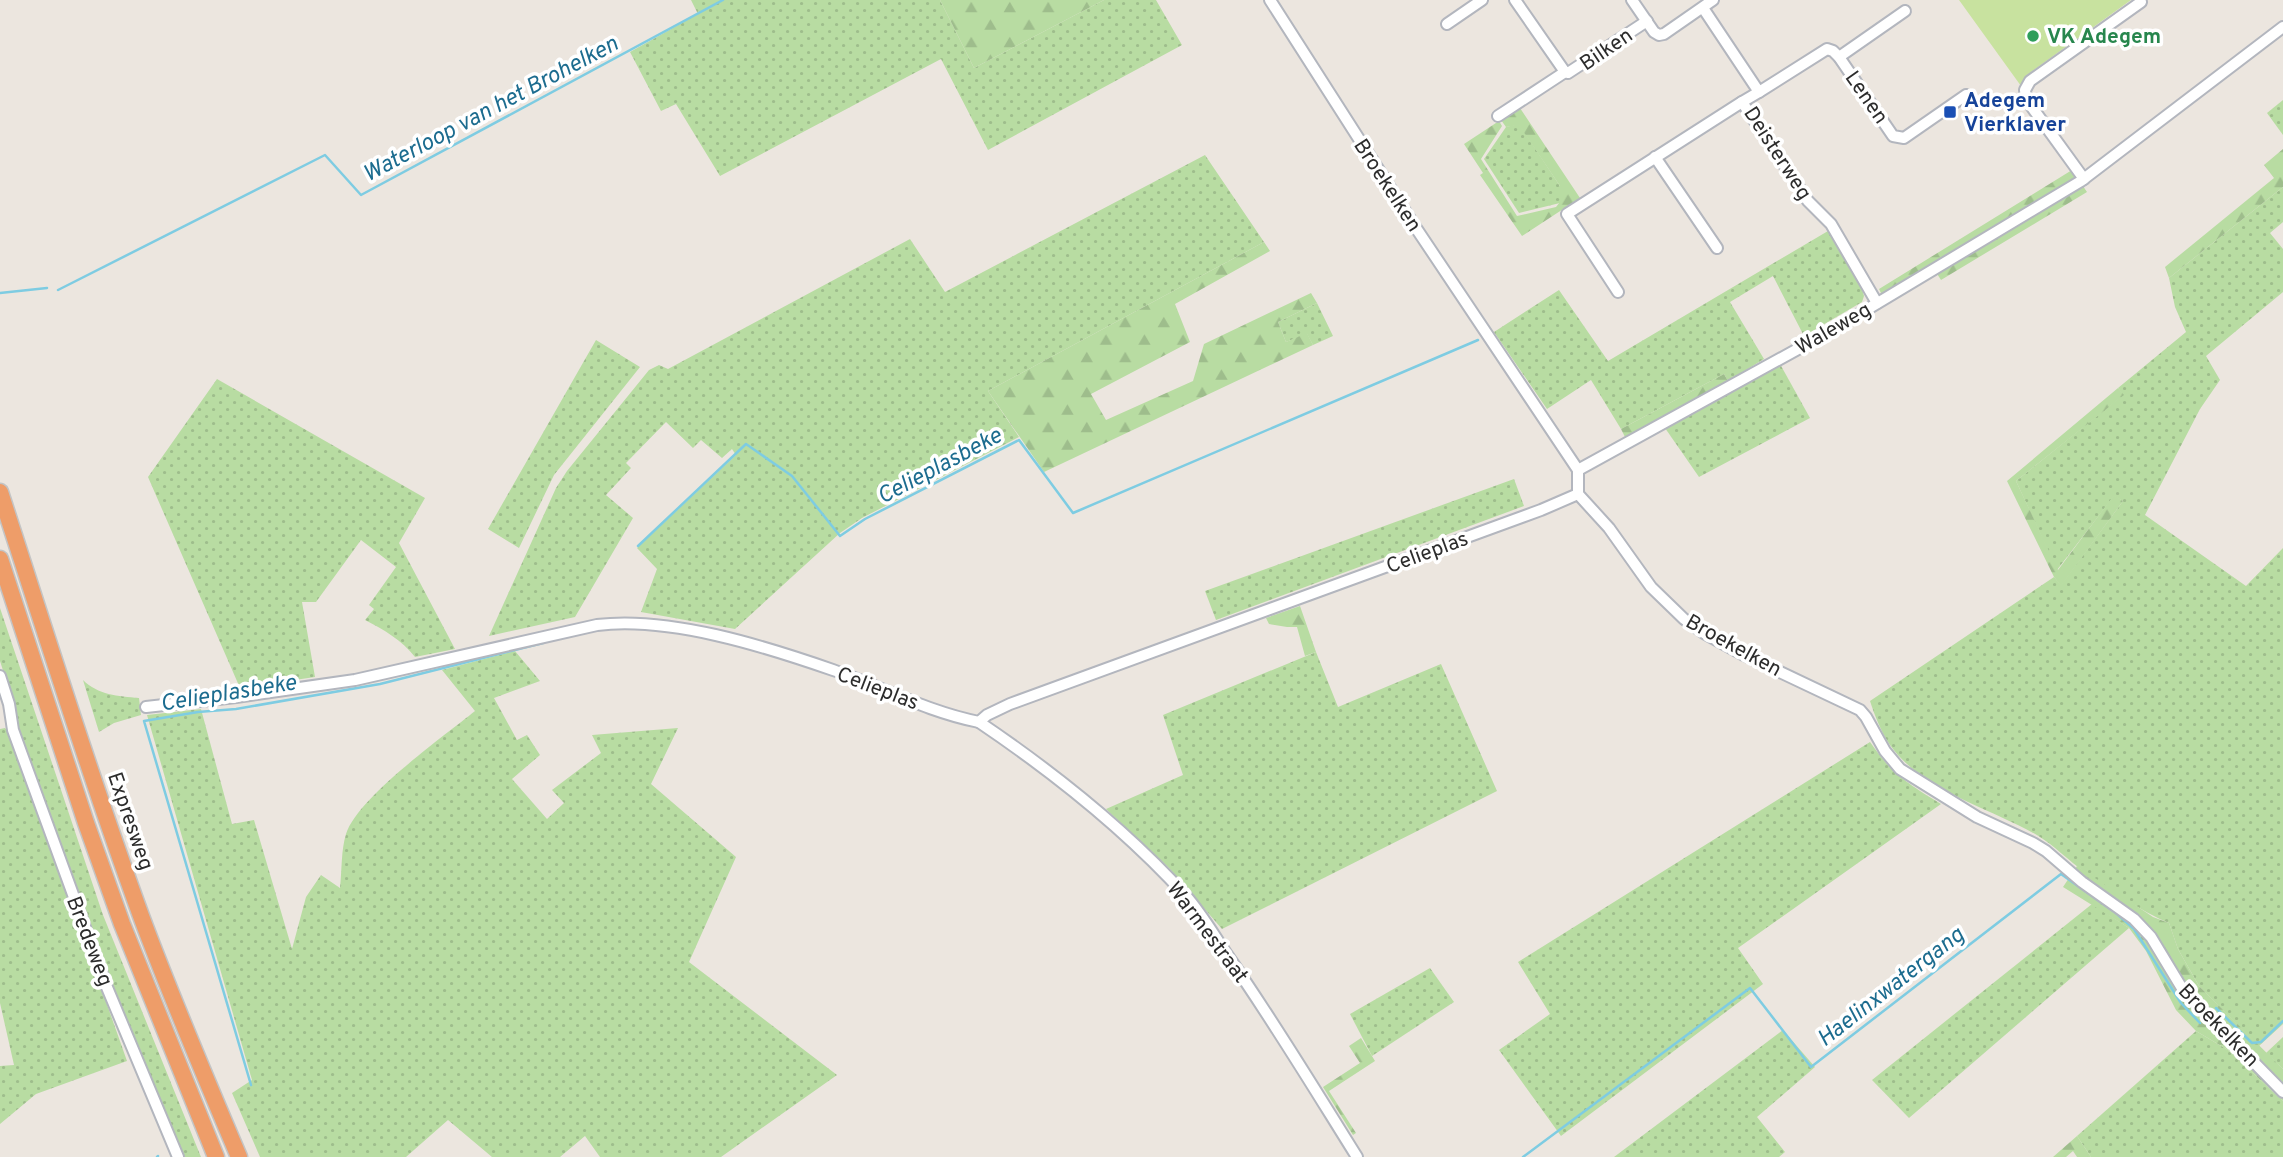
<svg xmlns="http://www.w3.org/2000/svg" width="2283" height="1157" font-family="Overpass,sans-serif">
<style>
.grass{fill:url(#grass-dots)}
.forest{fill:url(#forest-firs)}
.pitch{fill:#c8e29f}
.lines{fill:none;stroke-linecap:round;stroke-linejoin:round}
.stream{stroke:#7ecce2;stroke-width:2.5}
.minor-casing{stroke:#b3b6be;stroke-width:14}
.highway-casing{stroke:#c4c4c4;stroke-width:19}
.minor{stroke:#fff;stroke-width:10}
.highway{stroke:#ee9d69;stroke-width:16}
.leisure-dot{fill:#2e9e5b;stroke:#fff;stroke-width:2.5}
.transit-dot{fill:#1a4fb4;stroke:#fff;stroke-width:2.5}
.labels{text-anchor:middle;stroke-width:7;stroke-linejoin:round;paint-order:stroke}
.leisure-label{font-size:21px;font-weight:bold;fill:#27864d;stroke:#fff;text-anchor:start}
.street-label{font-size:21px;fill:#2c2c2c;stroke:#fff}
.transit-label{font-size:21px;font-weight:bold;fill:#164399;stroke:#fff;text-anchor:start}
.water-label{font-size:23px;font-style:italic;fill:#1c6c8f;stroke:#fff}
</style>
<defs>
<pattern id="grass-dots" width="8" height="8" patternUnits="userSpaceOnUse" patternTransform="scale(1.75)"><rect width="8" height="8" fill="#b8dca2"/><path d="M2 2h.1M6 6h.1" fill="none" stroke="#9ebd8c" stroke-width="1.8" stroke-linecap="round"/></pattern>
<pattern id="forest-firs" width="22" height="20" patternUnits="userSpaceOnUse" patternTransform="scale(1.75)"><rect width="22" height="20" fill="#b8dca2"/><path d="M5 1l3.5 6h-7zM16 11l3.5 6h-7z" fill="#9ebd8c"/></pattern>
</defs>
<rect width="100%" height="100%" fill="#ece6df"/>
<g class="grass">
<polygon points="691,0 940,0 974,68 1104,0 1156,0 1182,45 988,150 941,59 720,176 676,104 661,111 630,52 698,14"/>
<polygon points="2283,100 2283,135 2267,113"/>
<polygon points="1519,124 1560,186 1560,203 1519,213 1484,159 1506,127"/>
<polygon points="1205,155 1264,242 988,391 1019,437 862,518 840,533 735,629 641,612 657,569 637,548 736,455 732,449 722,458 701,440 693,448 666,422 626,463 631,468 606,495 633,518 575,617 489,636 556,488 567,471 649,370 659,365 668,369 910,239 945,292"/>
<path d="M 2283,187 L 2283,222 L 2270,233 L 2283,249 L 2283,292 L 2206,356 L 2220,380 L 2200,409 L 2145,515 L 2246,586 L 2283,548 L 2283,1024 L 2259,1046 L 2199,986 L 2178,949 L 2169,923 C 2142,912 2102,885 2078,867 C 2065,857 2054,846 2040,837 C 1994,809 1923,792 1890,745 C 1881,732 1875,716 1870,701 L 2054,577 L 2061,585 L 2123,501 L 2114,496 L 2057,570 L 2016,481 L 2123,395 L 2118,388 L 2186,332 L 2175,307 L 2169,278 Z"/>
<polygon points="1828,231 1862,289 1864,296 1862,302 1804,336 1773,276 1730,302 1764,359 1728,381 1724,374 1621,429 1591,380 1547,409 1494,332 1559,290 1608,361"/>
<polygon points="1317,303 1333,336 1313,345 1307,334 1286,342 1278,322"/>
<polygon points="596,340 640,367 554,475 519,548 488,529"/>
<polygon points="1780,364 1810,418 1699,477 1665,428"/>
<path d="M 217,379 L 425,498 L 399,543 L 455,649 L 415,657 C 402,640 384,630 365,620 L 374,609 L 369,605 L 396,567 L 361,540 L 316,602 L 302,602 L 315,677 L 240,688 L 148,477 Z"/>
<polygon points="1514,479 1524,506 1216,620 1205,591"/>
<polygon points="0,608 103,915 201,1157 183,1157 107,973 19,732 14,705 0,661"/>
<path d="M 515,651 L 540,681 L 494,698 L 517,740 L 527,735 L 540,755 L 512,779 L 547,819 L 564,803 L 552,790 L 601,753 L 592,735 L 678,728 L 651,784 L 736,857 L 689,962 L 837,1075 L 721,1157 L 600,1157 L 585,1136 L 560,1157 L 492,1157 L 448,1120 L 406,1157 L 260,1157 L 232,1093 L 252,1080 L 147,715 L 201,709 L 232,824 L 254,820 L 292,949 L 306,897 L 321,875 L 340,888 C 342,870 341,850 346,834 C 358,797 443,737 475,711 L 442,670 Z"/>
<polygon points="1316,652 1338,707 1441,664 1497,791 1222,929 1169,868 1106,809 1183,775 1163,715"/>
<path d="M 83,680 C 98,695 118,696 139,698 L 141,715 L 114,723 L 99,732 Z"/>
<polygon points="5,728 12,736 127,1061 36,1094 0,1124 0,1066 14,1065 0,1003 0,729"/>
<path d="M 1870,742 C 1893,775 1907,783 1941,804 L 1738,948 L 1763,984 L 1561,1136 L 1499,1050 L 1550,1014 L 1518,962 Z"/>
<polygon points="2092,904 2129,928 1909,1118 1872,1080"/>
<polygon points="1430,968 1454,1002 1372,1056 1350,1014"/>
<polygon points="1783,1030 1815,1067 1757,1117 1785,1152 1779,1157 1614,1157"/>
<polygon points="2196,1031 2228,1050 2283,1101 2283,1157 2091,1157 2077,1136"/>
<polygon points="2283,1037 2283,1069 2266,1053"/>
</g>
<g class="forest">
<polygon points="940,0 1104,0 974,68"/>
<polygon points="1520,108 1580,198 1522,236 1480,175 1483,173 1464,144 1499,121 1502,126 1481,159 1517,216 1556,207 1560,202 1560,186 1519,125 1506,127 1501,120"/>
<polygon points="2283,149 2283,187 2169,278 2165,267 2274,178 2264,165"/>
<polygon points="2072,170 2087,192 1941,280 1932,266 1882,295 1879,289"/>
<polygon points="1264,242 1270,251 1175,304 1190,342 1091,394 1106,420 1193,381 1204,344 1311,293 1317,303 1278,322 1286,342 1307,333 1313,345 1044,472 988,391"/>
<polygon points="1724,374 1728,381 1625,437 1621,429"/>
<polygon points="2118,388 2124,395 2016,481 2058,570 2114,495 2123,501 2061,586 2054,577 2007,481"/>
<polygon points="1300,606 1316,652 1305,656 1297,627 1287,627 1269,624 1266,618"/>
<polygon points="2077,866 2153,917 2169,923 2178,949 2199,986 2283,1069 2283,1101 2228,1050 2196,1031 2176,1010 2146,951 2129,928 2063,887"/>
<polygon points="1361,1038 1375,1061 1329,1091 1356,1133 1353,1135 1323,1087 1360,1063 1349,1046"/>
<polygon points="2077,1136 2091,1157 2077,1157 2073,1151 2066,1157 2053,1157"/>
</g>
<polygon class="pitch" points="1959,0 2131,0 2031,72 2021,86"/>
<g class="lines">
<g class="stream">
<polyline points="58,290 325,155 361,195 723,0"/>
<polyline points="0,293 47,288"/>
<polyline points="638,546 746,444 792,476 840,536 865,519 1019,440 1073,513 1478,340"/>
<polyline points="2216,1008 2252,1043 2261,1042 2283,1021"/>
<polyline points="251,1085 144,721 198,712 236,709 380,684 543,643"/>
<polyline points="157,1157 158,1156"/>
<polyline points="1523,1157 1750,988 1811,1067 2061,874 2116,913 2134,929 2181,1003 2200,1023"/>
</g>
<g class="minor-casing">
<g id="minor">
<polyline points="1270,0 1414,225 1578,470 1578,494 1609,528 1651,587 1684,619 1704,633 1744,655 1860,710 1866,717 1885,751 1900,769 1977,817 2033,843 2046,851 2082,882 2134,919 2151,937 2183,990 2283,1092"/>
<polyline points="1515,0 1565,72 1568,73 1647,21"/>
<polyline points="1632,0 1654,32 1659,35 1664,34 1713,0"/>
<polyline points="1703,8 1759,92 1742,102 1808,201 1831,224 1877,303"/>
<polyline points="1447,24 1482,0"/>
<polyline points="1839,57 1905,11"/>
<polyline points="1759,92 1827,49 1833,51 1839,57 1893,136 1904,138 1966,95"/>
<polyline points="1498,116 1565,72"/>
<polyline points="1655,157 1717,248"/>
<polyline points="2084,179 2026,99 2025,90 2030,81 2141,2"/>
<polyline points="1618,292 1567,214 1742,102"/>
<polyline points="1578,470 1836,328 2081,181 2283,27"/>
<polyline points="0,676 9,704 13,730 106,985 178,1157"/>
<path d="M 146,707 L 236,697 L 355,680 L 597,625 C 669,616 764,646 833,670 C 882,687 928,712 979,722 L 987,715 L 1010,704 L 1541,510 L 1578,494"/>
<path d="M 979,722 C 1053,772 1126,830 1186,896 C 1202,914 1215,937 1228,956 C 1274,1022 1315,1090 1357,1157"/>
</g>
</g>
<g class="highway-casing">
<g id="highway">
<path d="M 0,492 C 46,634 90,776 141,916 C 171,997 205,1077 239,1157"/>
<polyline points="0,559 86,823 122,924 216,1157"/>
</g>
</g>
<use href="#minor" class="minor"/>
<use href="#highway" class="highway"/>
</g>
<circle class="leisure-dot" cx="2033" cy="36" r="7"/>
<rect class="transit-dot" x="1943" y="105" width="14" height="14" rx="3.5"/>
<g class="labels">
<g class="leisure-label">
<text x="2047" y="43">VK Adegem</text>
</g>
<g class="street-label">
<text transform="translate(1606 49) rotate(-34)" y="7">Bilken</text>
<text transform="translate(1867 97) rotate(55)" y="7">Lenen</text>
<text transform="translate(1778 153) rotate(57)" y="7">Deisterweg</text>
<text transform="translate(1388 185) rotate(57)" y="7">Broekelken</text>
<text transform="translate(1833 328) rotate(-30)" y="7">Waleweg</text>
<text transform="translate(1427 552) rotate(-20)" y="7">Celieplas</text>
<text transform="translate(1734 645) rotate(29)" y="7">Broekelken</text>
<text transform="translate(878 688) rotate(21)" y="7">Celieplas</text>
<text transform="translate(131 821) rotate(71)" y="7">Expresweg</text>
<text transform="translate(1208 932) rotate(53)" y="7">Warmestraat</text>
<text transform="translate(90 941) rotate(69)" y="7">Bredeweg</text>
<text transform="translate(2219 1025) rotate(46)" y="7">Broekelken</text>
</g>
<g class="transit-label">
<text x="1964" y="107">Adegem<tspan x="1964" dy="24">Vierklaver</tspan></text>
</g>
<g class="water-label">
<text transform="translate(490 108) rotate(-28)" y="8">Waterloop van het Brohelken</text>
<text transform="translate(939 465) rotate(-28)" y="8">Celieplasbeke</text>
<text transform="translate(228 692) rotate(-9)" y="8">Celieplasbeke</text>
<text transform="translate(1890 986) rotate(-38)" y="8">Haelinxwatergang</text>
</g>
</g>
</svg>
